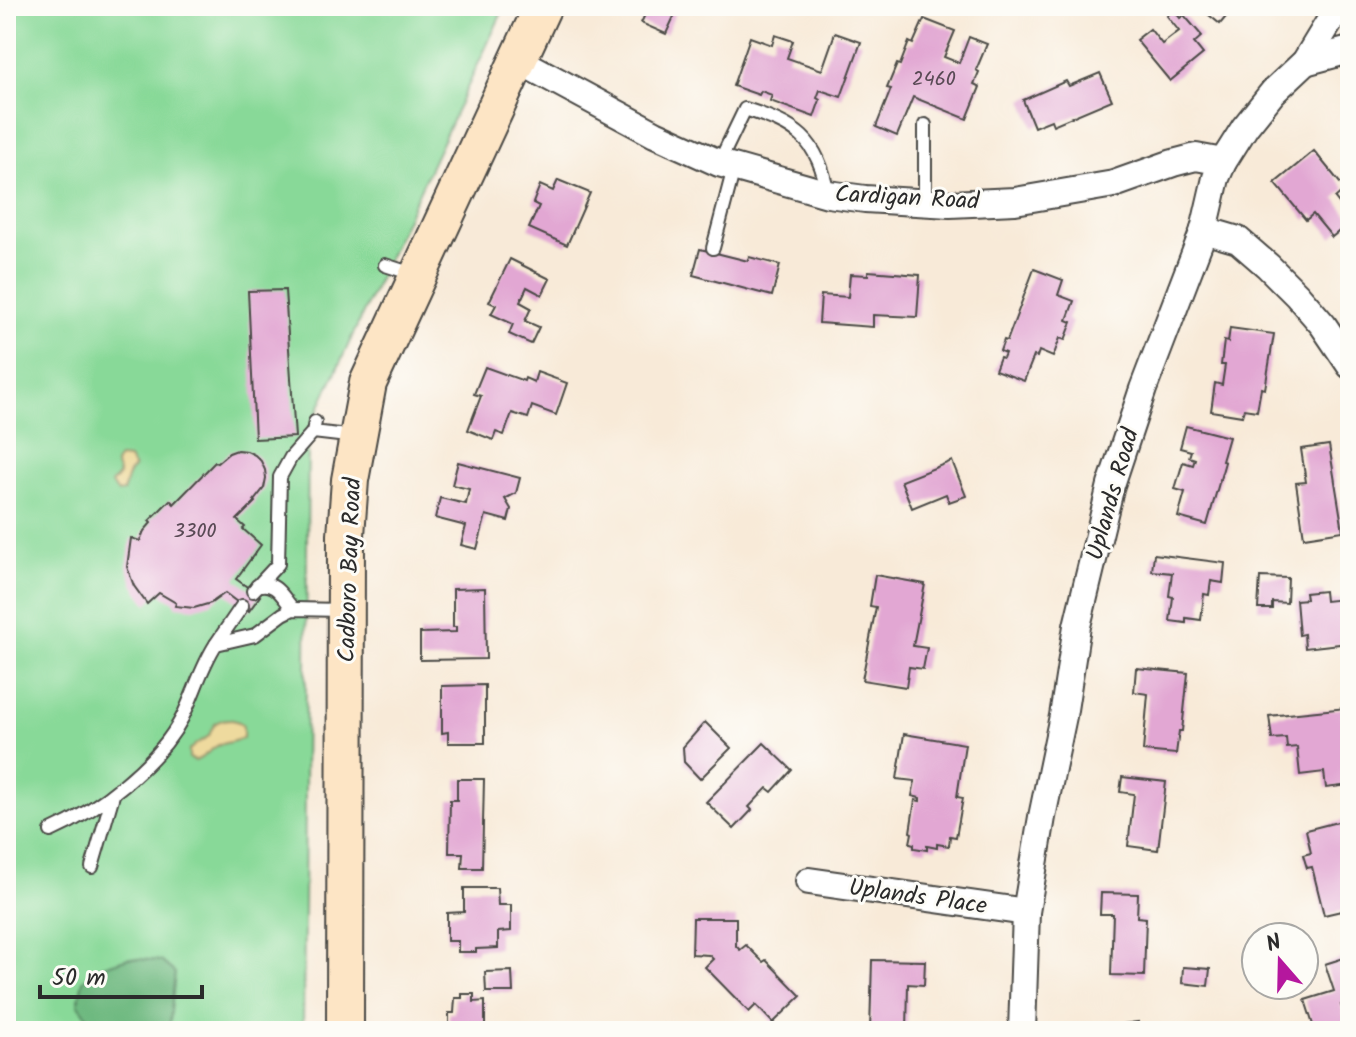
<svg xmlns="http://www.w3.org/2000/svg" width="1356" height="1037" font-family="Kalam,sans-serif">
<style>
.green{fill:#88d998;stroke:#5a8262;stroke-width:2}
.forest{fill:#6eb980;stroke:#4c7256;stroke-width:2}
.sand{fill:#eeda9e;stroke:#8c8264;stroke-width:2}
.building{fill:#e2a7d3}
.lines{fill:none;stroke-linecap:round;stroke-linejoin:round}
.service-casing{stroke:#4a4845;stroke-width:16}
.minor-casing{stroke:#4a4845;stroke-width:30}
.secondary-casing{stroke:#4a4845;stroke-width:40}
.service{stroke:#fff;stroke-width:12}
.minor{stroke:#fff;stroke-width:26}
.secondary{stroke:#fde5c5;stroke-width:36}
.labels{text-anchor:middle;stroke-width:6;stroke-linejoin:round;paint-order:stroke}
.number-label{font-size:20px;fill:#594a55}
.street-label{font-size:24px;fill:#2b2b2b;stroke:#fdfcf7}
</style>
<rect width="100%" height="100%" fill="#fdfcf7"/>
<filter id="ink" filterUnits="userSpaceOnUse"><feTurbulence type="fractalNoise" baseFrequency=".0125" numOctaves="2"/><feDisplacementMap in="SourceGraphic" scale="16" xChannelSelector="R" yChannelSelector="G"/><feConvolveMatrix kernelMatrix="1 2 1 2 8 2 1 2 1" color-interpolation-filters="sRGB"/></filter>
<filter id="wash" filterUnits="userSpaceOnUse"><feTurbulence type="fractalNoise" baseFrequency=".006" numOctaves="4" result="noise"/><feDisplacementMap in="SourceGraphic" scale="32" xChannelSelector="R" yChannelSelector="G"/><feGaussianBlur stdDeviation="1.8" result="paint"/><feColorMatrix in="noise" values="0 0 0 0 0 0 0 0 0 0 0 0 0 0 0 0 0 1.4 0 .05"/><feComposite in="paint" operator="in"/></filter>
<g filter="url(#wash)">
<rect width="100%" height="100%" fill="#f8ead8"/>
<polygon class="green" points="6,6 505,6 308,432 303,1031 6,1031"/>
<polygon class="forest" points="128,958 161,961 175,973 169,1031 99,1031 78,1004 83,980 101,967"/>
<g class="sand">
<path d="M 119,458 L 129,459 L 134,468 C 126,474 126,483 123,492 L 118,493 L 111,484 L 119,475 L 115,463 Z"/>
<path d="M 229,719 L 239,722 L 243,726 L 243,738 C 235,742 225,742 217,746 C 208,751 204,758 195,761 L 189,758 L 189,750 L 196,744 L 209,736 C 213,724 216,720 229,719 Z"/>
</g>
<g id="blocks">
<g class="building">
<polygon points="649,6 672,6 671,8 677,10 666,34 641,23"/>
<polygon points="1198,6 1235,6 1220,24"/>
<polygon points="1174,10 1180,18 1184,15 1202,36 1194,43 1203,54 1170,81 1136,40 1150,29 1162,44 1179,31 1167,16"/>
<polygon points="924,19 955,31 944,57 959,63 969,37 987,44 976,70 979,72 974,84 980,87 967,119 913,97 897,136 876,127 891,89 887,88 897,64 900,65 909,42 913,44"/>
<polygon points="835,33 861,42 841,97 820,90 817,98 820,100 814,117 770,101 772,95 761,91 759,95 733,86 750,37 772,45 775,35 793,41 787,58 822,70"/>
<polygon points="1100,73 1112,100 1053,125 1051,120 1034,127 1023,100 1066,81 1069,86"/>
<polygon points="1314,151 1345,189 1335,198 1350,217 1350,222 1332,237 1313,214 1306,220 1275,183"/>
<polygon points="558,180 590,193 567,245 529,228 539,206 533,203 540,185 553,191"/>
<polygon points="700,249 748,261 749,257 780,265 772,296 693,275"/>
<polygon points="510,259 550,279 542,295 527,287 520,302 531,308 525,321 539,327 531,344 509,334 513,324 491,314 496,305 489,302"/>
<polygon points="1034,269 1063,280 1058,295 1074,301 1067,320 1072,322 1065,340 1060,338 1053,357 1039,351 1037,357 1034,356 1024,381 995,370 1000,357 1003,358 1005,353 1000,351 1004,340 1007,341"/>
<polygon points="868,271 920,275 917,317 873,315 873,327 819,323 821,295 848,297 850,274 868,275"/>
<polygon points="285,290 295,437 255,439 248,291"/>
<polygon points="1230,328 1274,334 1265,389 1261,388 1257,411 1244,409 1242,416 1211,411 1215,383 1222,385 1225,365 1221,365 1224,341 1228,342"/>
<polygon points="485,367 524,381 525,378 534,382 537,372 567,383 556,415 532,406 528,418 512,413 504,435 496,432 493,440 468,430 481,396 474,394"/>
<polygon points="1186,426 1229,437 1222,461 1225,462 1207,525 1178,517 1185,492 1175,489 1183,462 1193,465 1195,459 1189,457 1191,451 1180,448"/>
<polygon points="1329,445 1343,531 1304,537 1296,483 1306,482 1301,449"/>
<polygon points="237,450 247,451 255,455 261,461 265,470 266,478 264,488 254,501 255,502 237,520 245,527 243,529 261,545 236,579 260,596 249,611 225,593 211,603 194,608 175,606 176,603 159,593 147,604 134,586 127,567 131,538 140,541 144,531 151,523 149,521 170,500 174,504 215,462 217,463 229,453"/>
<polygon points="952,461 966,496 949,502 946,494 912,508 901,481"/>
<polygon points="458,462 520,478 516,493 505,499 511,509 508,521 486,515 477,549 461,545 466,526 435,518 440,498 466,504 469,489 452,485"/>
<polygon points="1154,554 1225,563 1223,583 1211,581 1209,595 1204,594 1201,620 1186,618 1186,623 1170,621 1173,597 1169,596 1172,573 1152,571"/>
<polygon points="875,575 925,584 913,646 927,648 923,669 909,667 906,687 862,680 876,607 870,606"/>
<polygon points="1260,577 1288,578 1287,603 1272,602 1272,609 1258,609"/>
<polygon points="485,588 486,659 420,660 420,633 456,632 456,627 453,627 453,589"/>
<polygon points="1324,591 1325,601 1343,599 1348,643 1305,648 1304,634 1299,635 1296,600 1306,599 1305,593"/>
<polygon points="1136,668 1188,673 1182,731 1179,731 1176,754 1143,751 1148,694 1134,692"/>
<polygon points="485,685 485,743 448,743 448,732 442,733 442,686"/>
<polygon points="1346,708 1350,743 1347,743 1350,785 1326,788 1324,772 1300,775 1297,747 1287,748 1286,738 1272,739 1269,716"/>
<polygon points="705,722 731,748 700,779 684,762 683,747"/>
<polygon points="904,734 965,744 957,797 963,798 956,837 950,836 949,846 937,844 937,848 927,846 927,850 914,848 914,844 910,843 912,833 910,832 915,800 920,801 920,798 912,796 915,781 897,779"/>
<polygon points="764,743 792,770 772,792 767,788 749,807 752,810 734,829 706,802"/>
<polygon points="1122,777 1166,782 1158,850 1128,846 1134,794 1120,792"/>
<polygon points="457,779 484,779 482,868 462,868 463,853 449,853 450,800 457,800"/>
<polygon points="1345,820 1350,838 1350,847 1345,849 1350,869 1350,879 1347,880 1350,892 1350,909 1324,915 1312,867 1307,868 1303,855 1311,853 1306,830"/>
<polygon points="464,888 497,888 498,905 511,905 511,931 498,932 498,948 476,949 476,952 458,952 458,941 447,941 447,913 464,912"/>
<polygon points="1101,893 1138,894 1137,917 1146,918 1144,976 1111,975 1113,914 1100,914"/>
<polygon points="693,918 736,918 736,946 740,950 746,945 763,962 766,960 801,996 773,1023 756,1005 749,1012 705,967 713,959 709,955 692,954"/>
<polygon points="1350,956 1350,1003 1341,1005 1348,1028 1338,1031 1315,1031 1305,1000 1334,991 1325,964"/>
<polygon points="872,960 925,961 924,985 908,984 907,1031 870,1031"/>
<polygon points="1183,967 1210,969 1208,986 1182,983"/>
<polygon points="512,971 513,992 486,992 485,972"/>
<polygon points="462,994 474,994 474,1002 485,1001 485,1031 449,1031 449,1013 454,1013 455,998 462,998"/>
<polygon points="1138,1022 1139,1031 1094,1031 1094,1028"/>
</g>
</g>
</g>
<g filter="url(#ink)">
<use href="#blocks" fill-opacity="0" stroke="#4a4845" stroke-width="2"/>
<g class="lines">
<g class="service-casing">
<g id="service">
<polyline points="925,125 925,203"/>
<path d="M 719,163 L 745,109 C 796,125 818,138 828,194"/>
<polyline points="713,248 734,168"/>
<polyline points="385,265 416,275"/>
<polyline points="315,422 313,432 356,437"/>
<path d="M 257,586 C 277,580 282,597 293,609"/>
<polyline points="253,591 278,564 280,477 291,457 313,432"/>
<polyline points="216,644 242,606"/>
<path d="M 51,831 C 97,811 159,763 182,718 C 194,694 201,667 216,644 L 255,635 L 283,614 L 293,609 L 342,610"/>
<polyline points="92,867 113,795"/>
</g>
</g>
<g class="minor-casing">
<g id="minor">
<polyline points="518,60 655,134 719,163 828,194 865,199 950,204 1015,201 1114,184 1173,163 1196,157 1223,162"/>
<polyline points="1305,62 1350,50"/>
<polyline points="1204,230 1238,240 1268,266 1297,295 1323,325 1350,365"/>
<polyline points="809,881 1026,912"/>
<polyline points="1022,1031 1026,912 1042,817 1063,716 1077,626 1111,485 1143,389 1204,230 1216,178 1223,162 1245,127 1273,92 1305,62 1339,6"/>
</g>
</g>
<g class="secondary-casing">
<polyline id="secondary" points="345,1031 346,535 350,480 368,383 543,6"/>
</g>
<use href="#service" class="service"/>
<use href="#minor" class="minor"/>
<use href="#secondary" class="secondary"/>
</g>
</g>
<g class="labels">
<g class="number-label">
<text x="934" y="85">2460</text>
<text x="195" y="537">3300</text>
</g>
<g class="street-label">
<text transform="translate(907 197) rotate(3)" y="8">Cardigan Road</text>
<text transform="translate(1112 494) rotate(-74)" y="8">Uplands Road</text>
<text transform="translate(349 570) rotate(-88)" y="8">Cadboro Bay Road</text>
<text transform="translate(918 896) rotate(8)" y="8">Uplands Place</text>
</g>
</g>
<rect width="1356" height="1037" fill="none" stroke="#fdfcf7" stroke-width="32"/>
<g transform="translate(1280 961) rotate(340)"><circle r="38" fill="#fdfcf7" stroke="#a9a8a5" stroke-width="2"/>
<path d="M0-6L14 30L0 20L-14 30Z" fill="#b5179e"/>
<text y="-12" font-size="22" font-weight="bold" text-anchor="middle" fill="#2b2b2b">N</text>
</g>
<path d="M40 985v12h162v-12" fill="none" stroke="#2b2b2b" stroke-width="4"/>
<text x="52" y="985" font-size="24" fill="#2b2b2b" stroke="#fdfcf7" stroke-width="6" paint-order="stroke">50 m</text>
</svg>
